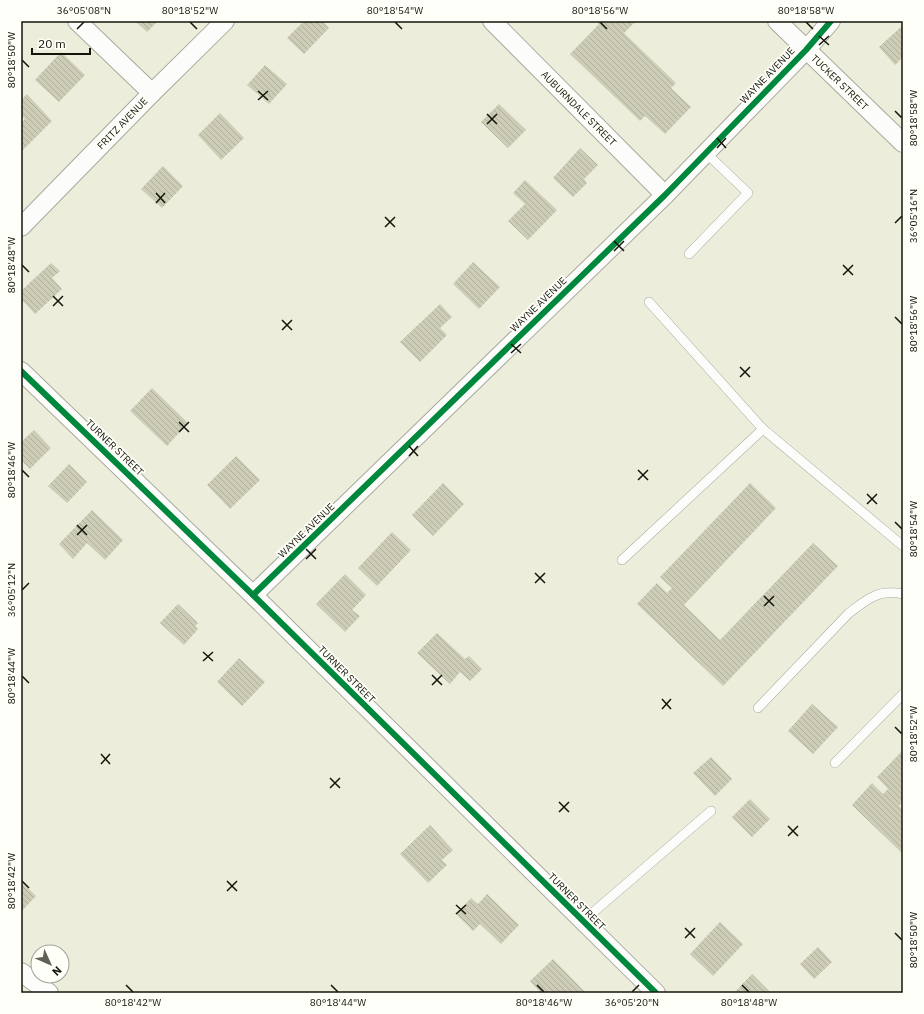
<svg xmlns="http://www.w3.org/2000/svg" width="924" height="1014" font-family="'IBM Plex Sans',sans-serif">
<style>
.building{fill:url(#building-back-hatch)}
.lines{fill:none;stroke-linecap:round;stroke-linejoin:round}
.lane-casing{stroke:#aaaa9d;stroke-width:10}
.street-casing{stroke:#aaaa9d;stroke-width:20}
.lane{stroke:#fcfcfa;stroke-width:9}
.street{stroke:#fcfcfa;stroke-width:18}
.cycleway-casing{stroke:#fffff9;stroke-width:8}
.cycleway{stroke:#00873e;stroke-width:6}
.ticks{fill:none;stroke:#14140a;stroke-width:1.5}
.labels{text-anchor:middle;stroke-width:3.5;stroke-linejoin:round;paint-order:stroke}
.street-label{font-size:10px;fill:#14140a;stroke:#fffff9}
.neatline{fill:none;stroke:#14140a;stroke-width:1.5}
.ticks-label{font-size:10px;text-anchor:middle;fill:#14140a}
</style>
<defs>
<pattern id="building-back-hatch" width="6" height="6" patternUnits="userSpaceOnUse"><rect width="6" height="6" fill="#cdcdb7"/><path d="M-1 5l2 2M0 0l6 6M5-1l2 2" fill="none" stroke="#afaf9c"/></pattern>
</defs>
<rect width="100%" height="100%" fill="#ededdc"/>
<g class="building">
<polygon points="135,21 158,21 147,32"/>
<polygon points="304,21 322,21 329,28 304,54 287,38"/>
<polygon points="595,21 636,21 624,33 676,83 671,88 691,107 665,134 645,116 640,121 570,54 599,24"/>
<polygon points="903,25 903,57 895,65 879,47"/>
<polygon points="61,52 85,75 59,102 35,80"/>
<polygon points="265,65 287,84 269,104 247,85"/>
<polygon points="27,94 52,121 23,150 21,148 21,123 25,119 21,115 21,100"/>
<polygon points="499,104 526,130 508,148 481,122"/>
<polygon points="220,113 244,138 221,160 198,135"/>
<polygon points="580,148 598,165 584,179 587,183 573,197 553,178"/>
<polygon points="163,166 183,186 162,208 141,189"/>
<polygon points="525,180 557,210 528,240 508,221 525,204 513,193"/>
<polygon points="473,262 500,287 479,309 453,284"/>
<polygon points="51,263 60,271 52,278 62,289 35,314 21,299 21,291"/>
<polygon points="440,304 452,317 440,328 447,335 420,362 400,342"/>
<polygon points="152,388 188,423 167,446 130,411"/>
<polygon points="34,430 51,448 30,469 21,460 21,442"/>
<polygon points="236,456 260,480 230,509 207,485"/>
<polygon points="69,464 87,482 67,503 48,486"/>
<polygon points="443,483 464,504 433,536 412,515"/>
<polygon points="750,483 776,508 684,605 720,640 813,543 838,566 723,686 637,604 657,583 667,593 672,588 660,577"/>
<polygon points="92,510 123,540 105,560 87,543 73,559 59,544"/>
<polygon points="392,532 411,550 377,586 358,568"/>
<polygon points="345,574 366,595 352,610 360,616 345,632 316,604"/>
<polygon points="178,604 198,623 195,626 198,629 184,645 160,623"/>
<polygon points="437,633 465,659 469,656 482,669 470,681 460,672 450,684 417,653"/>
<polygon points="239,658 265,682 242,706 217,682"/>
<polygon points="812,704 838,727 813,754 788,731"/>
<polygon points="903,750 903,801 899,806 903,810 903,854 852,805 872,783 883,794 888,789 877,777"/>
<polygon points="711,757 732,779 715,796 693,773"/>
<polygon points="750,799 770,819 752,837 732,817"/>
<polygon points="430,825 453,850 442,860 447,865 428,883 400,854"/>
<polygon points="21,882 36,896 21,912"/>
<polygon points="487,894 519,925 501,944 480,924 473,931 456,914 471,898 478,904"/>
<polygon points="720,922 743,944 713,976 690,954"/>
<polygon points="818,947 832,962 814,979 800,964"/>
<polygon points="553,959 586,993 541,993 530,981"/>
<polygon points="752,974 771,993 736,993 735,992"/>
</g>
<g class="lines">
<g class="lane-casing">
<g id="lane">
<polyline points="689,254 748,193 706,153"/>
<polyline points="649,302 763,429 903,546"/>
<polyline points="622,560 763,429"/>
<path d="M 758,708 L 849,613 C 860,605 872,594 886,593 C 892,592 898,593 903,594"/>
<polyline points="835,763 903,694"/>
<polyline points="583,921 711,811"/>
</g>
</g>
<g class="street-casing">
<g id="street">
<polyline points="77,21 152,93"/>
<polyline points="492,21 665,195"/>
<polyline points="777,21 903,143"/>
<polyline points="21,227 152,93 225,21"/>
<polyline points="21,371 253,595 656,993"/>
<polyline points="253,595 665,195 806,50 831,21"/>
<polyline points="21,972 49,993"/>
</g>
</g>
<use href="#lane" class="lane"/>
<use href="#street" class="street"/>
<g class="cycleway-casing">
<g id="cycleway">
<polyline points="21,371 253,595 656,993"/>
<polyline points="253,595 665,195 806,50 831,21"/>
</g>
</g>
<use href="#cycleway" class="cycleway"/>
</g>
<path class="ticks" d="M 190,22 L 197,29M 395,22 L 402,29M 600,22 L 607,29M 806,22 L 813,29M 77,29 L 84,22M 819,36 L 829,45M 819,45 L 829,36M 22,60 L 29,67M 258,91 L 268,100M 258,100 L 268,91M 895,111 L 902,118M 487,114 L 497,124M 487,124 L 497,114M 717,138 L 726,148M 717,148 L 726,138M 156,193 L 165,203M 156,203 L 165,193M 385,217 L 395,227M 895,223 L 902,216M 385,227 L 395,217M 614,241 L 624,251M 614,251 L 624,241M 22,265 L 29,272M 843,265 L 853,275M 843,275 L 853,265M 53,296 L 63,306M 53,306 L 63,296M 895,317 L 902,324M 282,320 L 292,330M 282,330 L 292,320M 511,344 L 521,353M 511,353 L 521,344M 740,367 L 750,377M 740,377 L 750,367M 179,422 L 189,432M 179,432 L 189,422M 409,446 L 418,456M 409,456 L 418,446M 22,470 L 29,477M 638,470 L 648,480M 638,480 L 648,470M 867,494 L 877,504M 867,504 L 877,494M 895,522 L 902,529M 77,525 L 87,535M 77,535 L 87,525M 306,549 L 316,559M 306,559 L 316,549M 535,573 L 545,583M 535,583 L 545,573M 22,590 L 29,583M 764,596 L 774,606M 764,606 L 774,596M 203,652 L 213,661M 203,661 L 213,652M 432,675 L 442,685M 22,676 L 29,683M 432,685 L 442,675M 662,699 L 671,709M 662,709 L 671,699M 895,727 L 902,734M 101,754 L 110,764M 101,764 L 110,754M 330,778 L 340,788M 330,788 L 340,778M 559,802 L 569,812M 559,812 L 569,802M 788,826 L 798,836M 788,836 L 798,826M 22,881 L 29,888M 227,881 L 237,891M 227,891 L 237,881M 456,905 L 466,914M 456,914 L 466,905M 685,928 L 695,938M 895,933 L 902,940M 685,938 L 695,928M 126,985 L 133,992M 331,985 L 338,992M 537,985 L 544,992M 742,985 L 749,992M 632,992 L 639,985"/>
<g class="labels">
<g class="street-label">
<text transform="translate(767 75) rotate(-46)" y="4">WAYNE AVENUE</text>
<text transform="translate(840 82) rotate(44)" y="4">TUCKER STREET</text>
<text transform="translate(579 108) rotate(45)" y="4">AUBURNDALE STREET</text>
<text transform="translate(122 123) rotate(-46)" y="4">FRITZ AVENUE</text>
<text transform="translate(538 304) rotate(-44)" y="4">WAYNE AVENUE</text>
<text transform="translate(115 447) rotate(44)" y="4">TURNER STREET</text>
<text transform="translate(306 530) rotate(-44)" y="4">WAYNE AVENUE</text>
<text transform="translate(347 674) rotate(45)" y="4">TURNER STREET</text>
<text transform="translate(577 901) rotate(45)" y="4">TURNER STREET</text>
</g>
</g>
<rect width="924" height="1014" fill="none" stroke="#fffff9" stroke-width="44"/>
<g transform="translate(50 964) rotate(135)"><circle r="19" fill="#fffff9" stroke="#a1a199"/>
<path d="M0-3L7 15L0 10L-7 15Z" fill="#606054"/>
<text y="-6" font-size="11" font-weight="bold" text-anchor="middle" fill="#14140a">N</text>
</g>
<path d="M32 48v6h58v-6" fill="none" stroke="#14140a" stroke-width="2"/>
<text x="38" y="48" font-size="12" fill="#14140a" stroke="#fffff9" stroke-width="3" paint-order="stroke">20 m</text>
<rect x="22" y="22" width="880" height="970" class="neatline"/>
<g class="ticks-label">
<text x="84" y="14">36°05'08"N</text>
<text x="190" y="14">80°18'52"W</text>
<text x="395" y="14">80°18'54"W</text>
<text x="600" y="14">80°18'56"W</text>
<text x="806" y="14">80°18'58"W</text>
<text transform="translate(11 60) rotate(-90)" y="4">80°18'50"W</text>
<text transform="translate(913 118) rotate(-90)" y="4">80°18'58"W</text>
<text transform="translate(913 216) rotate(-90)" y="4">36°05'16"N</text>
<text transform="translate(11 265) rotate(-90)" y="4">80°18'48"W</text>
<text transform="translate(913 324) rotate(-90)" y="4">80°18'56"W</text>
<text transform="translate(11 470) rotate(-90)" y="4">80°18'46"W</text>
<text transform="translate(913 529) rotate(-90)" y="4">80°18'54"W</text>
<text transform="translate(11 590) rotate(-90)" y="4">36°05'12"N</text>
<text transform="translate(11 676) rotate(-90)" y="4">80°18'44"W</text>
<text transform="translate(913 734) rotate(-90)" y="4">80°18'52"W</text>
<text transform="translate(11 881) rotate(-90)" y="4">80°18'42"W</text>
<text transform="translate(913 940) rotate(-90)" y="4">80°18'50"W</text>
<text x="133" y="1006">80°18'42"W</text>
<text x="338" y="1006">80°18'44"W</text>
<text x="544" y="1006">80°18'46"W</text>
<text x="632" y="1006">36°05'20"N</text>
<text x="749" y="1006">80°18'48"W</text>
</g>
</svg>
